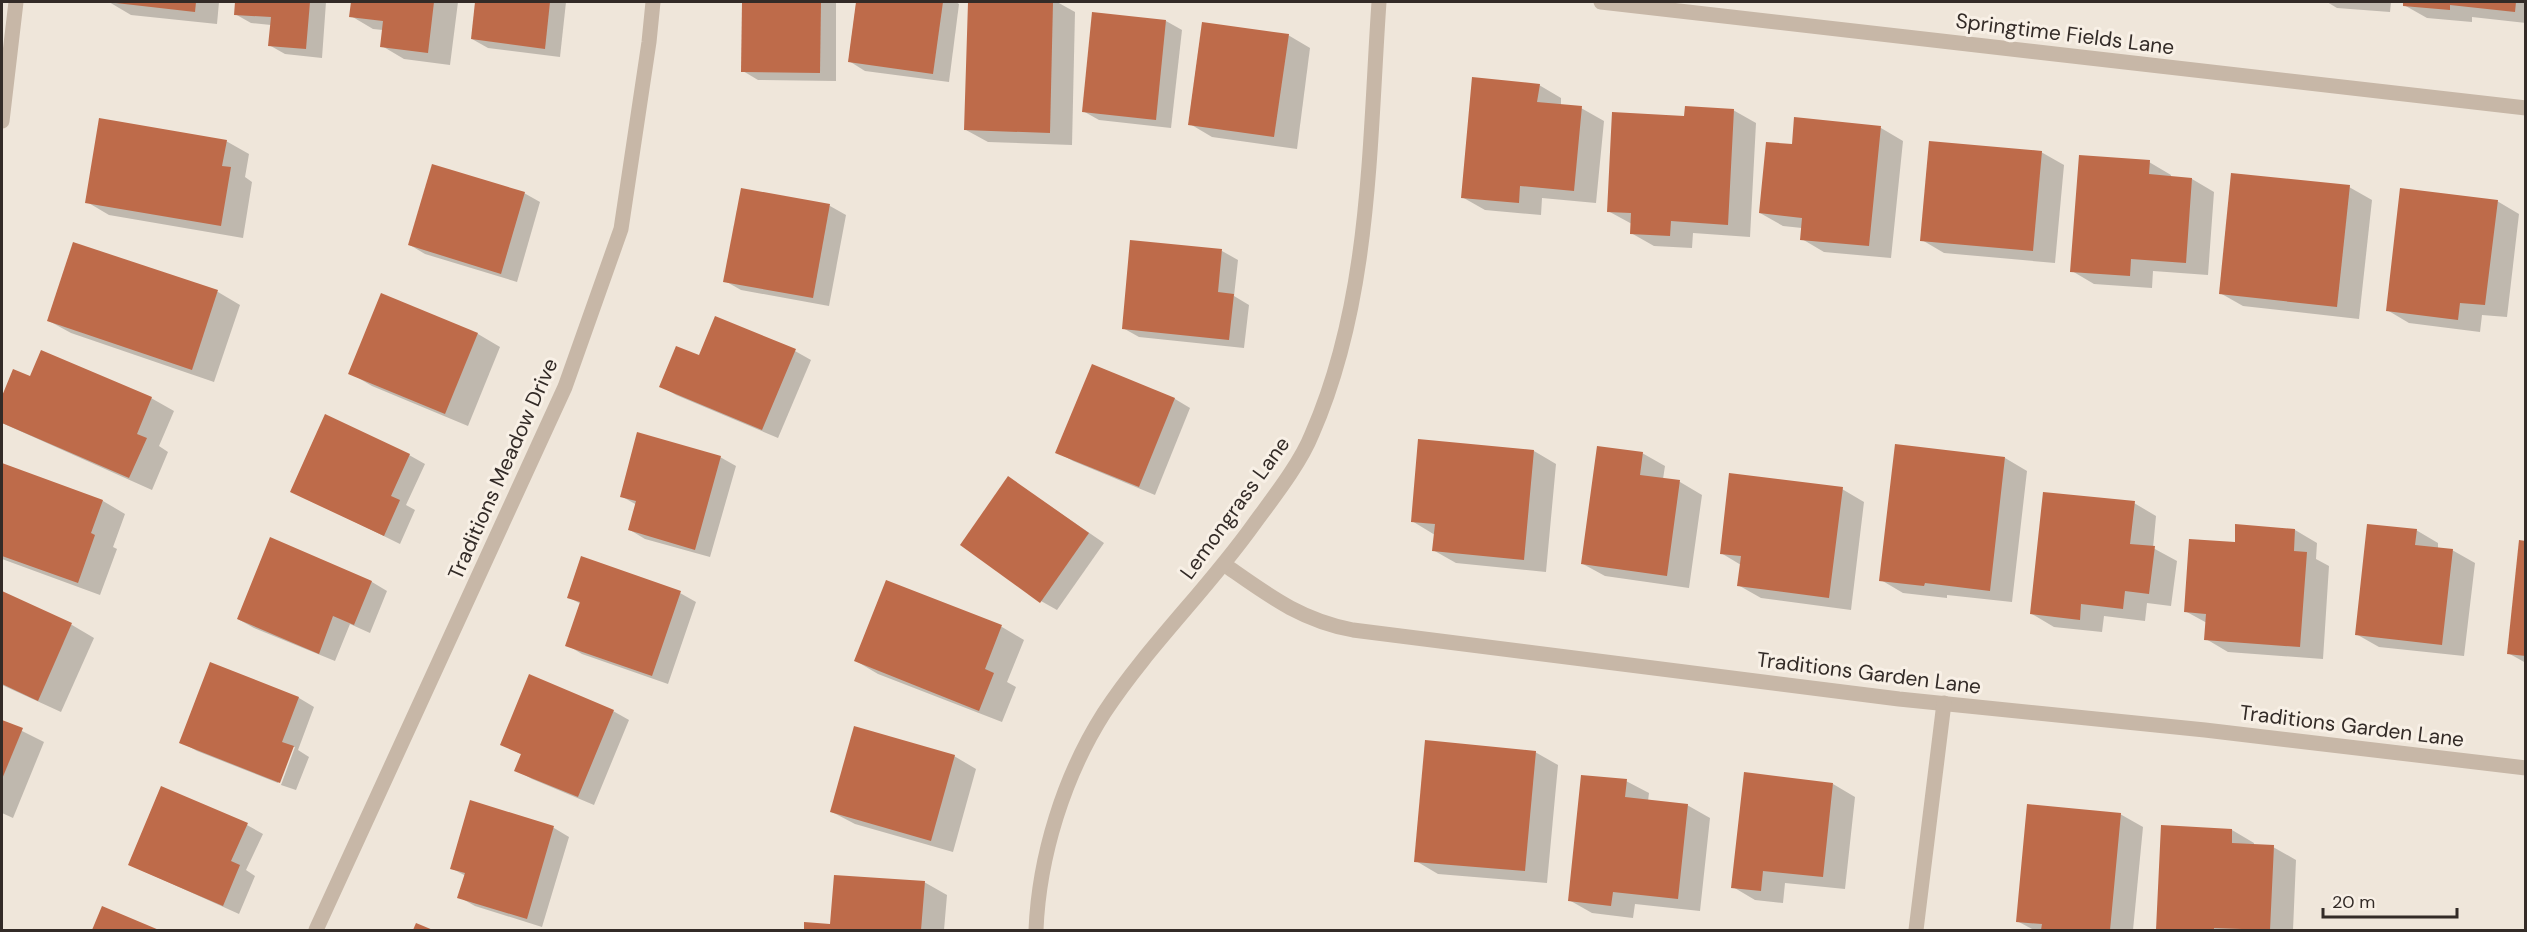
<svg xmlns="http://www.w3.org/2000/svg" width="2527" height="932" font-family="'DM Sans',sans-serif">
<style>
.shadow{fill:#0003}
.building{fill:#be6b4a}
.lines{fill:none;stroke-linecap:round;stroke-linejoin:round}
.minor{stroke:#c7b7a7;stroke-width:15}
.labels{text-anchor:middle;stroke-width:6;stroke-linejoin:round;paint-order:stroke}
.street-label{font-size:21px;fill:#332b27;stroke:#f8f0e6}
</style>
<rect width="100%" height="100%" fill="#efe6da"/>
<g class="shadow">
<polygon points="109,2 219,2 217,24 131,15"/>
<polygon points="236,2 326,2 322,58 285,54 269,45 271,25 251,23 235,14"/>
<polygon points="352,2 458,2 450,65 404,59 382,46 383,30 373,29 351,16"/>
<polygon points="477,2 566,2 560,57 488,48 472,39"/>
<polygon points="743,2 836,2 836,81 758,80 743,71"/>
<polygon points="858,2 956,2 959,4 949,82 865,71 849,61"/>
<polygon points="970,2 1057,2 1075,12 1072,145 988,142 966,130"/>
<polygon points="2327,2 2391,2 2390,12 2337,8"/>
<polygon points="2405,2 2526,2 2526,23 2472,17 2472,22 2427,18 2404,5"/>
<polygon points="1166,21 1182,30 1171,128 1099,120 1083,111"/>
<polygon points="1288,35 1310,48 1297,149 1212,137 1190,124"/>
<polygon points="1539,85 1561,98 1561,105 1581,108 1604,121 1596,203 1542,198 1541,215 1485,210 1462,197"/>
<polygon points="1733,110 1756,123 1750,237 1693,233 1692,248 1654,246 1631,233 1632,224 1608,211 1686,118"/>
<polygon points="1881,128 1903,141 1891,258 1824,252 1802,239 1802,228 1783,226 1760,213 1793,146"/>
<polygon points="226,141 249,154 245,177 252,182 243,238 109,215 87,202"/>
<polygon points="2041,152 2064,165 2055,263 1944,253 1922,240"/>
<polygon points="2149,162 2171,175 2171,178 2192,179 2214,192 2208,275 2153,271 2152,288 2094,284 2072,271"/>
<polygon points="2349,187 2372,200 2359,319 2243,306 2220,293"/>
<polygon points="742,189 830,206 846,215 829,306 741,290 725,281"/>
<polygon points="524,193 540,202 517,282 425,254 410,245"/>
<polygon points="2497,201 2519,214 2507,317 2482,315 2480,332 2409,323 2387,310"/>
<polygon points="74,244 218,292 240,305 214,382 71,333 49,321"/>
<polygon points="1222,251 1238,260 1234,296 1249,305 1244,348 1139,337 1123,328"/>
<polygon points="382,295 478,334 500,347 468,426 372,386 350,373"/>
<polygon points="795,351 811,360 778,438 676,395 661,386 699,357"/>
<polygon points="1093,365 1175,399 1190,408 1155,495 1073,461 1057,452"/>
<polygon points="14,371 31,378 151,398 174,411 159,446 168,452 152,490 2,423 2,400"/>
<polygon points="1534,451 1556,464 1546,572 1456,563 1433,550 1435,535 1412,521"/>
<polygon points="1642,453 1665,466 1663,479 1680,482 1702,495 1689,588 1605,576 1583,564"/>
<polygon points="409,455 425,464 406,505 415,510 400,544 292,491"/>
<polygon points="720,457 736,466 710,557 645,539 630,530 637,505 621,496"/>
<polygon points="2005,458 2027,471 2012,602 1947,595 1947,598 1903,593 1881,580"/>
<polygon points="2,465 103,501 125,514 113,547 117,549 100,595 2,559"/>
<polygon points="1009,478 1104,543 1057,610 1041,601"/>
<polygon points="1842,489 1864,502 1851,610 1761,598 1738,585 1741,565 1721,553"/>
<polygon points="2134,503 2156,516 2153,548 2177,561 2171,606 2147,603 2145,621 2104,616 2102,632 2054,627 2032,614"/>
<polygon points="2237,526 2295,530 2317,543 2316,559 2329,566 2323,659 2228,652 2206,639 2207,623 2185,611 2236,543"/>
<polygon points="2416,530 2438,543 2438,549 2452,550 2475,563 2464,656 2379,647 2356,634"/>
<polygon points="271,539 372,582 387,591 370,633 350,624 335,661 254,628 238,619"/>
<polygon points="2526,542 2526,663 2508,653"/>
<polygon points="582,558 680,593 696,602 668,684 582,654 567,645 581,604 568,597"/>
<polygon points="887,582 1002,627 1024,640 1007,682 1016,687 1002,722 878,674 856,661"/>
<polygon points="2,593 72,625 94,638 61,712 2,685"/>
<polygon points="211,664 299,698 314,707 298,750 309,757 296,790 281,785 295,747 292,747 278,783 197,751 181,742"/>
<polygon points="613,711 629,720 594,805 532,779 516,770 522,755 502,744"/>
<polygon points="2,721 44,742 13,818 2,813"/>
<polygon points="1535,752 1558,765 1547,883 1438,874 1416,861"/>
<polygon points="954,756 976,769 953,852 855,824 832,812"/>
<polygon points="1626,781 1649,793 1648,801 1687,805 1710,818 1700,911 1635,904 1633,918 1592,913 1569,900"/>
<polygon points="1833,784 1855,797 1845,889 1785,883 1783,903 1755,900 1733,887"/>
<polygon points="471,802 554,828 569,837 542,927 475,906 459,897 466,876 451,868"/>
<polygon points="2120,814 2143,827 2133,930 2034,930 2017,921"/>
<polygon points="247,825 263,834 246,870 255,876 239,914 130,865"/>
<polygon points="2162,827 2232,830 2254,843 2254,846 2273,847 2296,860 2293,930 2158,930"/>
<polygon points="924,882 947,895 944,930 805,930 806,923 832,925"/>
<polygon points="103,908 155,930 94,930"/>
</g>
<g class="building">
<polygon points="107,2 196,2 195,12"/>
<polygon points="235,2 310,2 306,49 268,46 271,17 234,15"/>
<polygon points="351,2 434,2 428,53 380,47 383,21 349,17"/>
<polygon points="475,2 550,2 545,49 471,39"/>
<polygon points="742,2 821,2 820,73 741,72"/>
<polygon points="856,2 943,2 933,74 848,62"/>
<polygon points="968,2 1053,2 1050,133 964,130"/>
<polygon points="2403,2 2516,2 2515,12 2450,5 2450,10 2403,6"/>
<polygon points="1092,12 1166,20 1156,120 1082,112"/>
<polygon points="1202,22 1289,34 1274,137 1188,125"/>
<polygon points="1472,77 1540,84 1537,102 1582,106 1574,191 1520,186 1519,203 1461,198"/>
<polygon points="1685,106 1734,109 1728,225 1671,221 1670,236 1630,234 1631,213 1607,212 1612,112 1684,116"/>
<polygon points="1794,117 1881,126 1869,246 1800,240 1802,218 1759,213 1766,142 1792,144"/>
<polygon points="99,118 227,140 222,166 231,167 221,226 85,203"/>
<polygon points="1929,141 2042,151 2033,251 1920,241"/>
<polygon points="2079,155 2150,160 2149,174 2192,178 2186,263 2131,259 2130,276 2070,272"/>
<polygon points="432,164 525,192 501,274 408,245"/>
<polygon points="2231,173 2350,185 2337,307 2219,294"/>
<polygon points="741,188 830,204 813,298 723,282"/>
<polygon points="2400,188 2498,200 2485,305 2460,303 2458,320 2386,311"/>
<polygon points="1130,240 1222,249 1218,292 1234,294 1229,340 1122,329"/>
<polygon points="73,242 218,290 192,370 47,321"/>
<polygon points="381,293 478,333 445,414 348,374"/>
<polygon points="715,316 796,349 762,430 659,387 676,346 699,355"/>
<polygon points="41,350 152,397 137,434 147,438 129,478 2,423 2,396 13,369 30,376"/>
<polygon points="1092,364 1175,398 1139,487 1055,453"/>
<polygon points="325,414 410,454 391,496 400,500 384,536 290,492"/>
<polygon points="637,432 721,456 695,550 628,530 636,501 620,497"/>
<polygon points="1418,439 1534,450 1524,560 1432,551 1435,524 1411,522"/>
<polygon points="1895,444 2005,457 1990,591 1925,583 1924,586 1879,581"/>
<polygon points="1597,446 1643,452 1640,475 1680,480 1667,576 1581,564"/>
<polygon points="2,463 103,500 91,533 95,535 78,583 2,556"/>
<polygon points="1729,473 1843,487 1829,598 1737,586 1741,556 1720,554"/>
<polygon points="1008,476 1089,533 1040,603 960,545"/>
<polygon points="2043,492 2135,501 2130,544 2155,546 2149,594 2125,591 2123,609 2081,604 2080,620 2030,614"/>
<polygon points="2235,524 2295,529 2294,551 2307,552 2300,647 2204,640 2206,614 2184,612 2189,539 2235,542"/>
<polygon points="2367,524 2417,529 2415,545 2453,549 2442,645 2355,635"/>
<polygon points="270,537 372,581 354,625 333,616 319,654 237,619"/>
<polygon points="2519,540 2526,541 2526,656 2507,654"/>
<polygon points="581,556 681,591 652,676 565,646 580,602 567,598"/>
<polygon points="886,580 1002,625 985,669 994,673 979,711 854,661"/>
<polygon points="2,591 72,623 38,701 2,684"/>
<polygon points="210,662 299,697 282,742 294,746 280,783 179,743"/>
<polygon points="529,674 614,710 578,797 514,771 521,754 500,745"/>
<polygon points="2,720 23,728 2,779"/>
<polygon points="854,726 955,755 931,841 830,812"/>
<polygon points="1425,740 1536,751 1525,871 1414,862"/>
<polygon points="1744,772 1833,783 1823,877 1763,871 1761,891 1731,888"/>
<polygon points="1581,775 1627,779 1625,797 1688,804 1678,899 1613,892 1611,906 1568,901"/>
<polygon points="161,786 248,823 231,861 240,865 223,906 128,865"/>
<polygon points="470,800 554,826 527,919 457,898 465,873 450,869"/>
<polygon points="2027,804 2121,813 2110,930 2041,930 2042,924 2016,922"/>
<polygon points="2161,825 2232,829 2232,843 2274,845 2270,930 2214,928 2214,930 2156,930"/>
<polygon points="834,875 925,881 921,930 804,930 804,922 830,924"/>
<polygon points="102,906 159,930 92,930"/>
<polygon points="416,923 433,930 413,930"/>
</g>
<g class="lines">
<g class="minor">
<polyline points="1601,2 2526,108"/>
<polyline points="2,121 16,2"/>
<path d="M 1225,565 C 1268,595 1300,620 1353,630 L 1899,699 L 2205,730 L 2526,768"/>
<polyline points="316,930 565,387 621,229 649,42 653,2"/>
<path d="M 1036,930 C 1039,856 1064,776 1104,713 C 1148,646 1207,590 1254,524 C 1273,498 1300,464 1312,434 C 1371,299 1369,146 1379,2"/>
<polyline points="1916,930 1944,703"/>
</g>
</g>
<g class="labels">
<g class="street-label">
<text transform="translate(2065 34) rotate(7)" y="7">Springtime Fields Lane</text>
<text transform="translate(503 469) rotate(-66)" y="7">Traditions Meadow Drive</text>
<text transform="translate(1235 508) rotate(-54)" y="7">Lemongrass Lane</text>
<text transform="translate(1869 673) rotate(7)" y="7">Traditions Garden Lane</text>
<text transform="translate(2352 726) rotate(7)" y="7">Traditions Garden Lane</text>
</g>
</g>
<rect width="2527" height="932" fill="none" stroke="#332b27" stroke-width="6"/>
<path d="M2323 908v9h134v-9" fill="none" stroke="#332b27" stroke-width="3"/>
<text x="2332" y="908" font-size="18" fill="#332b27" stroke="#f8f0e6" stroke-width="4.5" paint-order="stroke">20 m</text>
</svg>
